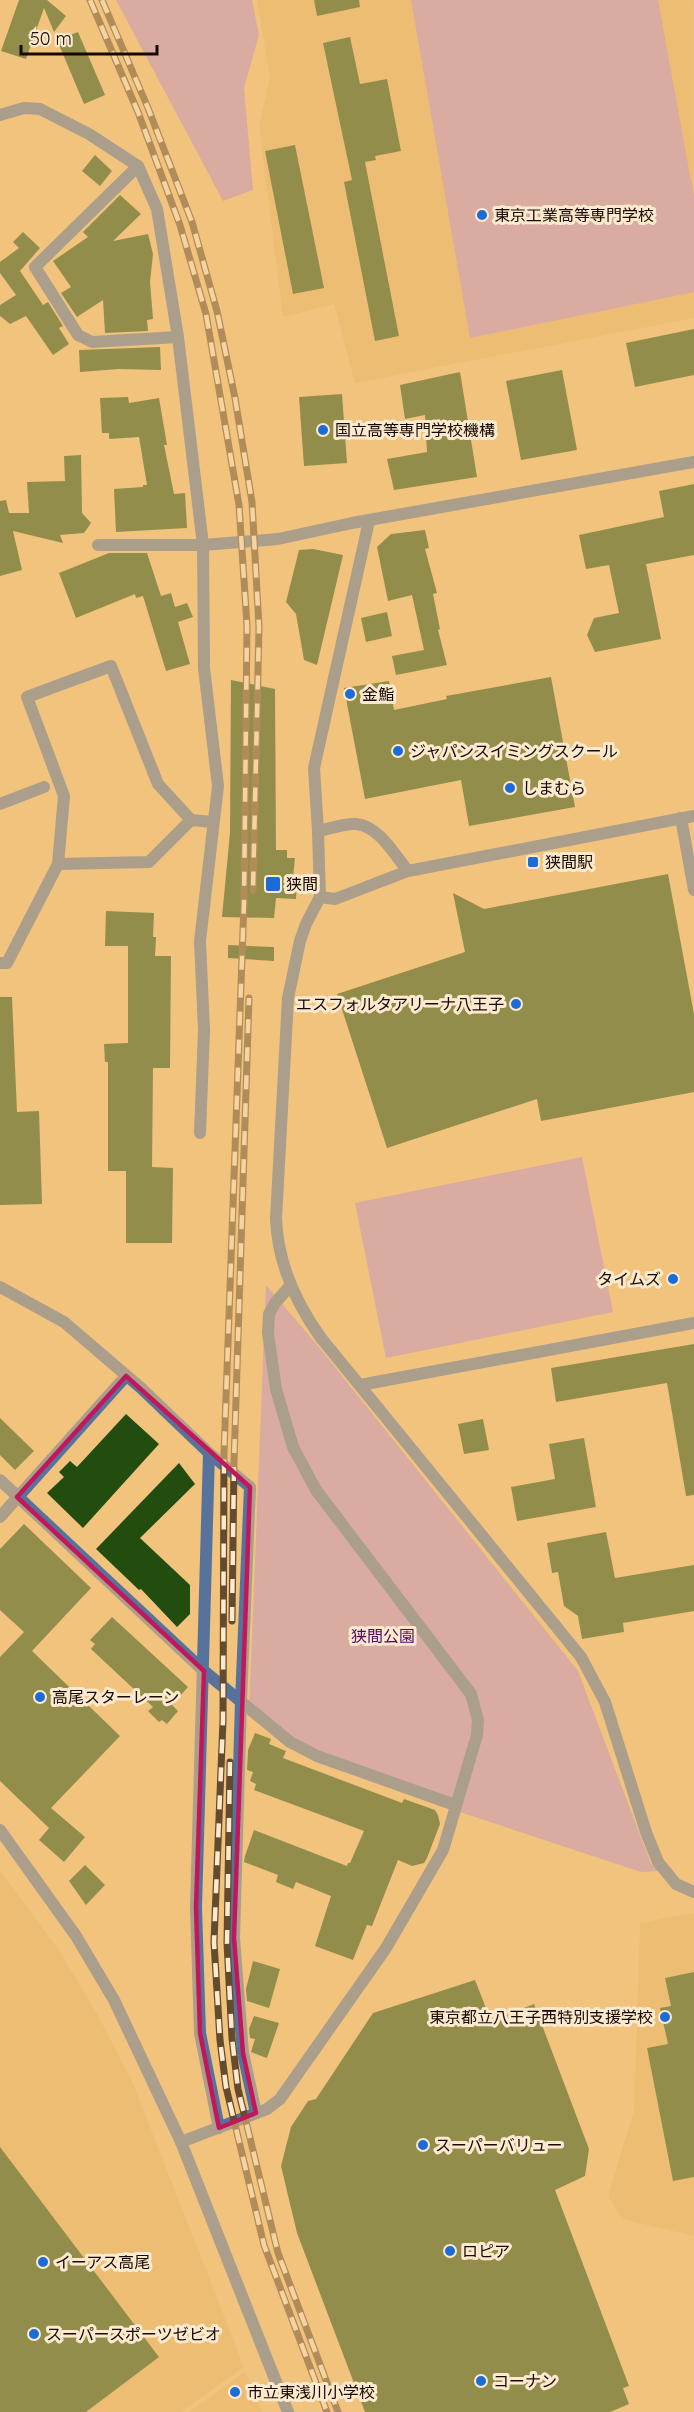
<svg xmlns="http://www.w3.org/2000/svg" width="694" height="2412" font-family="Quicksand,'Noto Sans JP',sans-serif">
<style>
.built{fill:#e8b768}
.green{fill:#bd8fcc}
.building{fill:#234d0f}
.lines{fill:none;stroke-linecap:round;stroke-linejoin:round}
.minor{stroke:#57739c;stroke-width:12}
.tertiary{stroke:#57739c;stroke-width:12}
.rail-casing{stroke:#644b2d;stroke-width:7}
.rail{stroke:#fce9ce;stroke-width:4.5;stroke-dasharray:14;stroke-linecap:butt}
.marked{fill:none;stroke:#c2185b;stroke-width:4.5;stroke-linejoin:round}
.poi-dot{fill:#1b6cd7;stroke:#fce9ce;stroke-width:2}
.labels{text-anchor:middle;stroke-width:6;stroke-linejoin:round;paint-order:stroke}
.poi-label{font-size:16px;fill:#150900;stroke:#fce9ce;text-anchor:start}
.park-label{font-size:16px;fill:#540667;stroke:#fce9ce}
</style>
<rect width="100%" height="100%" fill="#f1c37d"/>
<g class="built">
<polygon points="257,0 693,0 694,318 355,383 334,304 283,317 259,126 270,77"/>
<polygon points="0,1871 58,1949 96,2012 132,2081 244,2367 181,2412 0,2412"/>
<polygon points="694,1913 694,2236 622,2219 608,2196 634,2111 640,1923"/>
<polygon points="245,2372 262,2412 189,2412"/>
</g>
<g class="green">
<polygon points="116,0 252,0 259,35 244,88 253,190 223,201"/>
<polygon points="411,0 658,0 694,197 694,292 470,338"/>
<polygon points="582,1157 613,1312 386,1358 355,1203"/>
<polygon points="266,1285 319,1347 578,1671 651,1864 660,1871 641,1872 454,1810 272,1732 249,1711"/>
</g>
<g class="building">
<polygon points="19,0 47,0 66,16 54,32 44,8 26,59 1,51"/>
<polygon points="314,0 359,0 360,7 317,16"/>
<polygon points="78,32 105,95 84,104 57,40"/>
<polygon points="350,37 360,84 387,79 401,151 375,156 376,160 365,162 399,336 375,341 344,182 352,180 323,43"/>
<polygon points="295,145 324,288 293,294 265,151"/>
<polygon points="95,155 112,171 100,186 82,171"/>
<polygon points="120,195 141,214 113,241 148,234 153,254 150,282 153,319 147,320 148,331 105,333 103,300 77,317 61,293 71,287 53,261 88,237 83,232"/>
<polygon points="23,232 40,248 20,271 43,305 48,302 63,326 59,328 69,344 53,355 26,316 10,324 0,316 0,305 16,295 0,273 0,262 19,248 13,242"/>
<polygon points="694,329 694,375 635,387 626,343"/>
<polygon points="160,347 161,370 119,369 80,372 79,350"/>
<polygon points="562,370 577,450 521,460 506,381"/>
<polygon points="460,372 477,477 394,490 387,459 427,452 425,415 405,419 400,385"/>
<polygon points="342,394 347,463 304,466 299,397"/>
<polygon points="128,397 129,403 159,398 167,445 164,445 174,494 185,493 187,528 116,532 114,489 143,487 143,485 147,485 139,437 109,439 109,433 102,433 100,398"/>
<polygon points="81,455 82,513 91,523 84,533 60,535 63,543 13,531 22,570 0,576 0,501 6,500 9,513 29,513 27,482 65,481 64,456"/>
<polygon points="694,484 694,555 646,564 661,639 595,652 587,635 594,618 619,613 609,565 586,569 579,535 664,517 659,491"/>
<polygon points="425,530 429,548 425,549 437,593 433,594 440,629 438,630 447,665 396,675 392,656 424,650 412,595 388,601 377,547 391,534"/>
<polygon points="313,549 343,555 317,665 304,660 296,614 286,602 299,550"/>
<polygon points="109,553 147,553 161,596 171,593 175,607 187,603 193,617 178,622 190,664 166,671 143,596 136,598 135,594 76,618 59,573"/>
<polygon points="387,612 392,636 366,642 361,618"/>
<polygon points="551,677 575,807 469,826 461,780 365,799 344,688 389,681 394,710 447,699 446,696"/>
<polygon points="231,680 275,689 276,850 287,850 287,858 295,858 293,877 297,877 296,899 276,898 274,918 222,917 230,833"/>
<polygon points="668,874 694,1014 694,1092 541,1121 537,1099 387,1148 337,994 465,952 453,893 484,909"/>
<polygon points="106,911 154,913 153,937 156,937 155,956 171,956 170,1068 153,1068 152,1167 173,1168 172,1243 126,1243 126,1171 108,1171 108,1062 105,1062 104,1044 128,1043 128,946 105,946"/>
<polygon points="228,945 274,947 274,961 228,958"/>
<polygon points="0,997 12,997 17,1112 39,1111 42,1204 0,1205"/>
<polygon points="694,1344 694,1495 686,1496 667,1383 556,1402 551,1368"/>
<polygon points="126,1414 159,1444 83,1528 47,1493 64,1477 59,1472 70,1461 77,1467"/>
<polygon points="0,1418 34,1451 15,1470 0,1455"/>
<polygon points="483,1419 489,1450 464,1454 458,1424"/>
<polygon points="584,1438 596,1507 517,1521 511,1487 555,1479 549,1444"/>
<polygon points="179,1463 195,1484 140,1538 190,1585 190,1614 177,1627 141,1589 139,1590 96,1549"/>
<polygon points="24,1524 91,1588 32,1651 120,1736 51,1808 85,1837 64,1862 39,1840 49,1828 0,1781 0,1657 24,1632 0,1610 0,1549"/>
<polygon points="606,1532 615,1578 694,1565 694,1611 623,1623 624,1632 582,1639 578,1616 564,1606 558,1572 552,1573 547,1543"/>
<polygon points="112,1617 188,1687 172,1705 178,1711 167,1724 162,1720 159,1722 148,1711 153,1707 91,1649 95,1644 90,1640"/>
<polygon points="255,1733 271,1739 269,1744 286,1751 283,1758 402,1803 404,1799 435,1810 438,1815 440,1824 427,1858 424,1863 412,1866 398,1860 372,1926 367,1925 353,1960 315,1946 331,1896 296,1882 293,1889 276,1882 278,1875 244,1862 245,1856 254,1830 347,1866 348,1863 350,1863 364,1831 254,1790 256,1784 250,1781 253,1772 247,1770 248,1750"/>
<polygon points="85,1865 105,1885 86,1905 69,1881"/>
<polygon points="253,1961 280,1969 269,2008 247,2001 246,1989"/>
<polygon points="694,1972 694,2177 673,2181 647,2048 668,2044 660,2008 671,2006 665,1978"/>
<polygon points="475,1980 491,2021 534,2004 589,2149 585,2176 555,2190 629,2386 623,2388 629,2404 610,2412 365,2412 297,2233 281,2166 291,2127 308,2101 316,2099 373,2013"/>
<polygon points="254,2016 279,2023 267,2058 251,2052 255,2039 250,2038 249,2029"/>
<polygon points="0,2147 159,2357 86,2412 0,2412"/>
</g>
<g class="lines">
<g class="minor">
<polyline points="0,115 24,108 40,109 89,134 138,166 157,209 178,337 203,545 204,668 218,786 200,941 204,1030 200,1133"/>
<polyline points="138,166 35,267 78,335 92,342 178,337"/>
<polyline points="98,545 203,545 278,539 352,523 694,462"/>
<polyline points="0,804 44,787"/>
<polyline points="681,818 694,890"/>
<polyline points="318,831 314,768 369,521"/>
<polyline points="58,864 64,796 27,697 111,666 158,784 191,820"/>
<path d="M 320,897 L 306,924 L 300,941 L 288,998 L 276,1219 C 278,1264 295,1302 321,1338 L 581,1657 L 605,1702 L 646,1832 L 658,1862 L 676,1884 L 694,1892"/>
<polyline points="0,963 7,963 58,864 149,862 191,820 213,822"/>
<polyline points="0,1287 64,1322 141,1388 209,1453 250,1487 241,1701 234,1938 243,2053 256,2113"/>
<polyline points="360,1385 694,1323"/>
<polyline points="209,1453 196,1907 200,2033 219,2128"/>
<polyline points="0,1480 204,1671 290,1742 317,1756 455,1805"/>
<polyline points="0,1517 126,1376"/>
<polyline points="181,2142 267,2109 280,2099 386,1948 443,1850 477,1735 478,1720 471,1694 316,1490 293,1447 276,1389 268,1333 269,1314 275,1303 290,1286"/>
</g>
<g class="tertiary">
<path d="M 408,871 C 394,854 379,826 356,824 C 344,823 330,829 318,831 L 320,897 L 335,899 L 408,871 L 694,816"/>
<polyline points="0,1830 76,1936 114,2000 181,2142 288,2412"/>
</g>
<g class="rail-casing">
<g id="rail">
<polyline points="90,0 138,112 180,225 206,314 239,505 247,625 244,903 224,1453 223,1720 214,1942 220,2040 226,2087 264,2245 327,2412"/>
<polyline points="102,0 148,108 192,222 217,311 235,398 252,502 259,627 253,890"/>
<polyline points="232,1621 234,1462 249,998"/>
<polyline points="230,1762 227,1943 232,2038 238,2089 278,2253 338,2412"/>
</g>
</g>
<use href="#rail" class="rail"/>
</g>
<path d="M0 0H694V2412H0ZM 126,1376 L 250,1487 L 234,1938 L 243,2053 L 256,2113 L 219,2128 L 200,2033 L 196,1907 L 204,1671 L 17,1497 Z" fill="#f1c37d" fill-opacity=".55" fill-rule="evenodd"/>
<path class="marked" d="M 126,1376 L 250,1487 L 234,1938 L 243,2053 L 256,2113 L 219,2128 L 200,2033 L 196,1907 L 204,1671 L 17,1497 Z"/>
<g class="poi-dot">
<circle cx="482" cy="215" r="6"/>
<circle cx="323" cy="430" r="6"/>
<circle cx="350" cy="694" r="6"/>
<circle cx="398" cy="751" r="6"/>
<circle cx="510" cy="788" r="6"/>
<rect x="527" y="856" width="12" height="12" rx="3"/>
<rect x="265" y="876" width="16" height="16" rx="3"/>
<circle cx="516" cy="1004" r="6"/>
<circle cx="673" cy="1279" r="6"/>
<circle cx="40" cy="1697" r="6"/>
<circle cx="665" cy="2017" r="6"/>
<circle cx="423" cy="2145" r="6"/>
<circle cx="450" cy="2251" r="6"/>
<circle cx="43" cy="2262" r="6"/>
<circle cx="34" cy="2334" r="6"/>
<circle cx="481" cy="2381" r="6"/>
<circle cx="235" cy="2392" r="6"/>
</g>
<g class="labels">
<g class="poi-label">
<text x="494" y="221">東京工業高等専門学校</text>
<text x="335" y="436">国立高等専門学校機構</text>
<text x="362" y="700">金鮨</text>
<text x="410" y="757">ジャパンスイミングスクール</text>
<text x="522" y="794">しまむら</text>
<text x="545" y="868">狭間駅</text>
<text x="286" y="890">狭間</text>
<text x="504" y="1010" text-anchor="end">エスフォルタアリーナ八王子</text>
<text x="661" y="1285" text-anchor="end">タイムズ</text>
<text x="52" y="1703">高尾スターレーン</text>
<text x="653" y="2023" text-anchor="end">東京都立八王子西特別支援学校</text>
<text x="435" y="2151">スーパーバリュー</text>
<text x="462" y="2257">ロピア</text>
<text x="55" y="2268">イーアス高尾</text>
<text x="46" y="2340">スーパースポーツゼビオ</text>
<text x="493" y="2387">コーナン</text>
<text x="247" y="2398">市立東浅川小学校</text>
</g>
<g class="park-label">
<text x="383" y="1642">狭間公園</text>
</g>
</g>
<path d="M21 45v9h136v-9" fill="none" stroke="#150900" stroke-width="3"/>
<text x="30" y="45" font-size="18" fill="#150900" stroke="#fce9ce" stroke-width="4.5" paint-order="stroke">50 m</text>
</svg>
